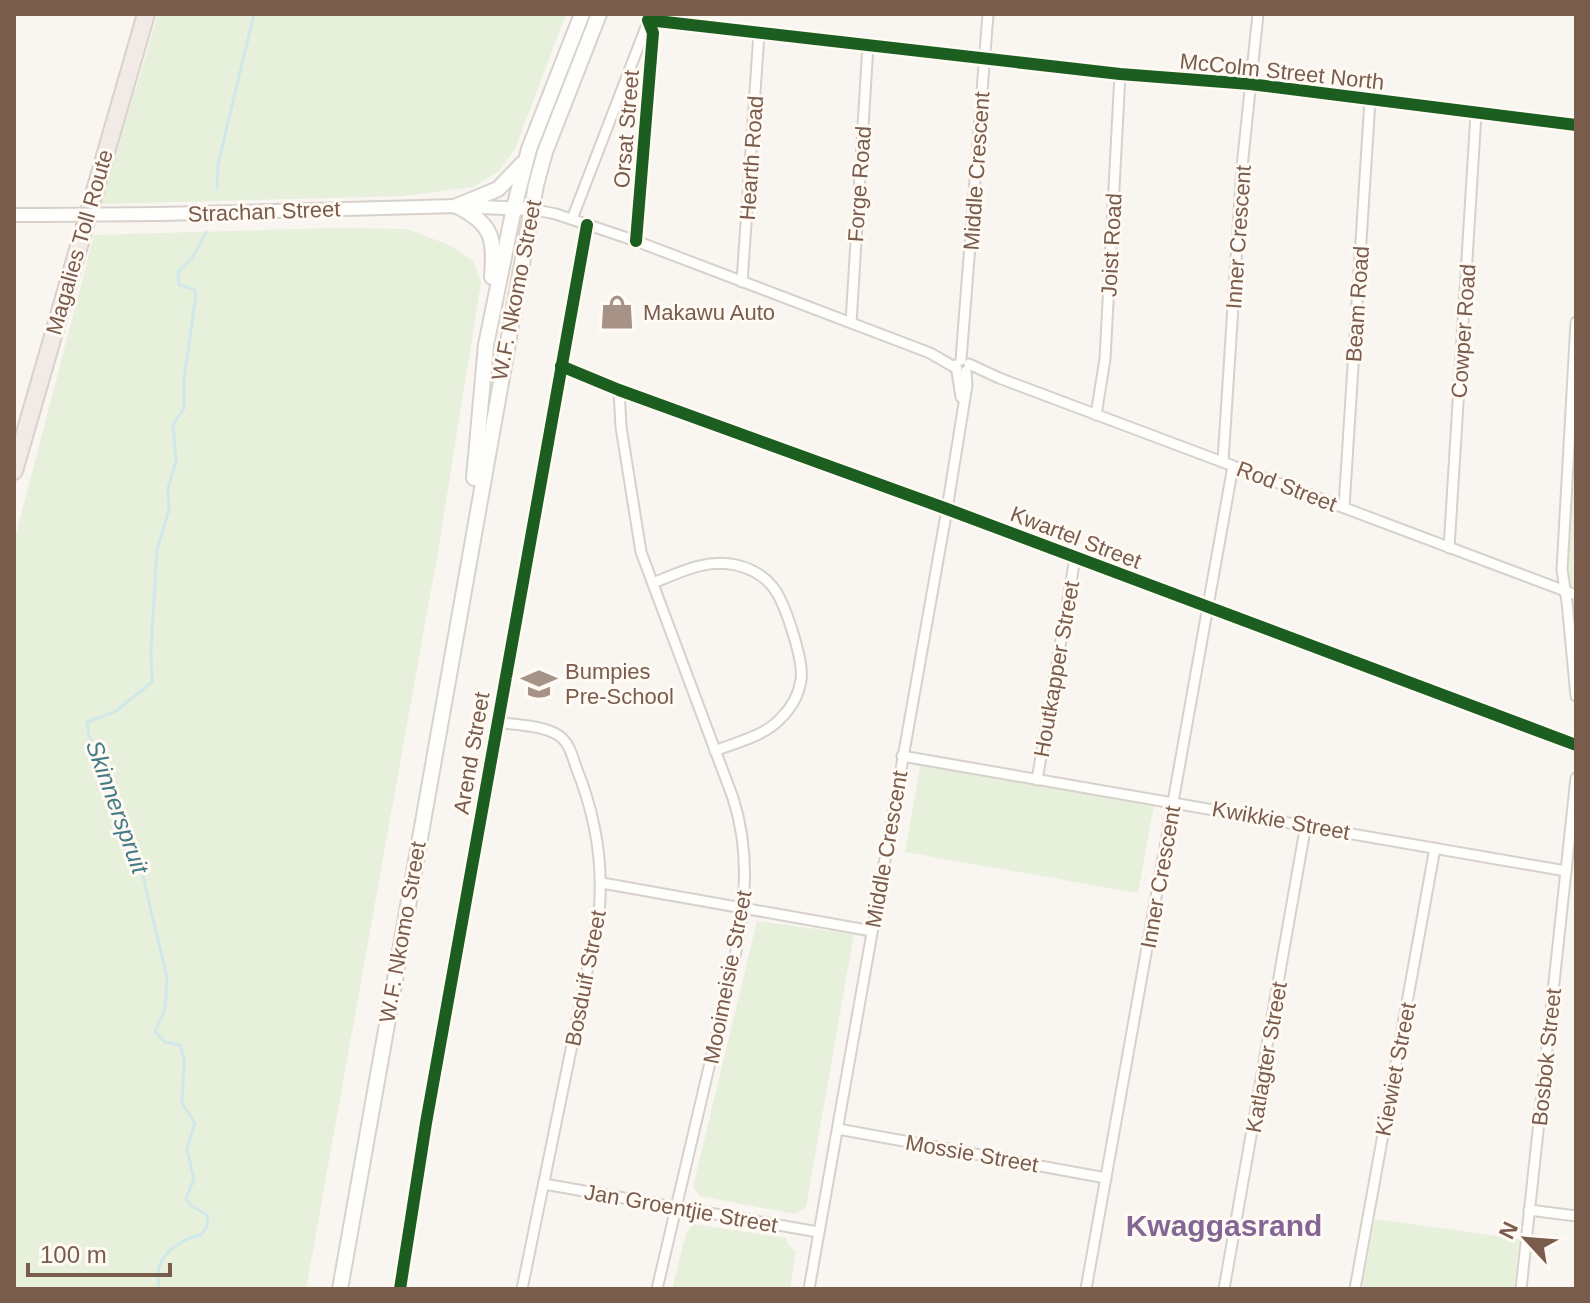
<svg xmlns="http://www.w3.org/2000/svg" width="1590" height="1303" font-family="Arial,sans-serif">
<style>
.green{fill:#e7f0db}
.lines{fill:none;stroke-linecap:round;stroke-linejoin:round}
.stream{stroke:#d0e8ea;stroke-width:3}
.minor-casing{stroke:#d7d1cb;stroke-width:13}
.tertiary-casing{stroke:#d7d1cb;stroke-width:16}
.secondary-casing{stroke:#d9d2cb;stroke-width:18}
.motorway-casing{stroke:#dad1cc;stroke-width:20}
.minor{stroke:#fefefd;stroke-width:9}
.tertiary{stroke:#fefefd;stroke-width:12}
.secondary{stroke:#fefefd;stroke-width:14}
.motorway{stroke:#f2eae7;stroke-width:16}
.tertiary-bridge-casing{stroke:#d7d1cb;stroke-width:16;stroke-linecap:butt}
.tertiary-bridge{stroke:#fefefd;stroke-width:12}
.cycleway-casing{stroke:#fffaf3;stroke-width:17}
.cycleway{stroke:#1b5e20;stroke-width:12}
.labels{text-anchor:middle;stroke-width:6;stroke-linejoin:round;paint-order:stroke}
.street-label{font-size:22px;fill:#7a5c4d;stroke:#fffaf3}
.poi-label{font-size:22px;fill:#7a5c4d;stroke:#fffaf3;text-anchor:start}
.water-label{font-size:24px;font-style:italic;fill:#437c86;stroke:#fffaf3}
.district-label{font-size:30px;font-weight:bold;fill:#846695;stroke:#fffaf3}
</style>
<rect width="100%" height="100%" fill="#f9f5f0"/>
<g class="green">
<polygon points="158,14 566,14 515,149 499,171 473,187 402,196 101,204"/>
<polygon points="336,228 407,229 449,245 473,261 481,282 438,551 306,1289 14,1289 14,542 94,235"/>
<polygon points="1576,446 1576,589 1571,587 1568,580 1573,455"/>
<polygon points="921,763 1154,805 1138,893 905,852"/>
<polygon points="757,921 854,934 806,1207 795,1214 700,1196 693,1187"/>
<polygon points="1375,1219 1519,1239 1514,1289 1362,1289"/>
<polygon points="694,1224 786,1238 788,1245 796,1251 790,1289 672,1289 686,1233"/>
</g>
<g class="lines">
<g class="stream">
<polyline points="217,189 218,164 254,14"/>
<path d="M 159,1289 C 159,1283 157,1274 159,1268 C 164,1250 184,1238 201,1235 L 208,1224 L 207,1215 L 190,1205 L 186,1198 L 194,1179 L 187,1149 L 195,1123 L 182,1103 L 184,1059 L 180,1045 L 165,1042 L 155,1032 L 165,1009 L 167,978 L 136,847 L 89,736 L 87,722 L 116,711 L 152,682 L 151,651 L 157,549 L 169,510 L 168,488 L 176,461 L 173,425 L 184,408 L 184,379 L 196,294 L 194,289 L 179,285 L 178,272 L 193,257 L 206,232"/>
</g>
<g class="minor-casing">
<g id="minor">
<polyline points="531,209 556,214 636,241 930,353 956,368"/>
<polyline points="572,219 651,14"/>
<polyline points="636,241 652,45 653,33 648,20 1120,74 1250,84 1576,125"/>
<polyline points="742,282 759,33"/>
<polyline points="1576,322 1562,570 1567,602 1576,696"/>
<polyline points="851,323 868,45"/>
<polyline points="961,360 988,14"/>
<polyline points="969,364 999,378 1576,595"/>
<polyline points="956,365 961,397"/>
<polyline points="561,366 619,390 947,509 1576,745"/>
<path d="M 619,390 L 621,427 L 641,552 L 733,798 C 750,851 746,902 735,956 L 657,1289"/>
<polyline points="1096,415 1105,359 1120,74"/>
<polyline points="1223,461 1242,167 1258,14"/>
<polyline points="1344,507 1370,100"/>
<polyline points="1449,548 1476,114"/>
<path d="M 653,583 C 679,573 706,558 736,565 C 749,568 763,575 772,586 C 785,601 804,661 801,680 C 799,694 791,708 781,718 C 765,736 737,742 715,751"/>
<path d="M 497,722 C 515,725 542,725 558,735 C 569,742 572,755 576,767 C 595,814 604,861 599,913 L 522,1289"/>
<polyline points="902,756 1566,871"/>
<polyline points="1037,780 1075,558"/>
<polyline points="602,883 872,931"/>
<polyline points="838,1129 1106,1178"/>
<polyline points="544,1184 818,1232"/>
<polyline points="1529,1210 1576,1216"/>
<polyline points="400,1289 426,1123 587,225"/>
<polyline points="809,1289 947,509 967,385 966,371"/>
<polyline points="1086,1289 1233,466"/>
<polyline points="1224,1289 1306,824"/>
<polyline points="1355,1289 1435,848"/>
<polyline points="1521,1289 1576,778"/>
</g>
</g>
<g class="tertiary-casing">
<g id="tertiary">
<polyline points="160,214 457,206 531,209"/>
<polyline points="14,215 43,215"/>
</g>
</g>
<g class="secondary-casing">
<g id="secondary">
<path d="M 457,206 C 493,224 495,239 492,277"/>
<polyline points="457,206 498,189 522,164"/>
<polyline points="474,478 486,345 514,208 529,149 582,14"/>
<polyline points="340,1289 536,185 545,152 599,14"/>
</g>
</g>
<g class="motorway-casing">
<polyline id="motorway" points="14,471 146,14"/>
</g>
<use href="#minor" class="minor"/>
<use href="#tertiary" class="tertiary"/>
<use href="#secondary" class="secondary"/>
<use href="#motorway" class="motorway"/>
<g class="tertiary-bridge-casing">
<polyline id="tertiary-bridge" points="43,215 160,214"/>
</g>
<use href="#tertiary-bridge" class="tertiary-bridge"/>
<g class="cycleway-casing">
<g id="cycleway">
<polyline points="636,241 652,45 653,33 648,20 1120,74 1250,84 1576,125"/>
<polyline points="561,366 619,390 947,509 1576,745"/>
<polyline points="400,1289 426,1123 587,225"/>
</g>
</g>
<use href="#cycleway" class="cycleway"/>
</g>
<defs>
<g id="shop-bare" transform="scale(2.76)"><path d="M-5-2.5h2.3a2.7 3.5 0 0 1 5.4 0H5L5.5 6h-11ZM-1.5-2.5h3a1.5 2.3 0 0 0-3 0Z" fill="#a69286" stroke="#fffaf3" stroke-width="2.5" paint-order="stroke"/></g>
<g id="school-bare" transform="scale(2.76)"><path d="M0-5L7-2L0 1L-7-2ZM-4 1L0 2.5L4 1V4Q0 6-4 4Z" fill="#a69286" stroke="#fffaf3" stroke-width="2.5" paint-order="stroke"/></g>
</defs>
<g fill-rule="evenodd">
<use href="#shop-bare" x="617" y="312"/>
<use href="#school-bare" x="539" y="684"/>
</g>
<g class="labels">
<g class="street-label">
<text transform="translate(1282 71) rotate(6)" y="8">McColm Street North</text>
<text transform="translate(626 129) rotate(-85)" y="8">Orsat Street</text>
<text transform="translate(751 158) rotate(-86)" y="8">Hearth Road</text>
<text transform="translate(976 171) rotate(-86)" y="8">Middle Crescent</text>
<text transform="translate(859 184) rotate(-86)" y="8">Forge Road</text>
<text transform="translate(264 211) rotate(-2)" y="8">Strachan Street</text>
<text transform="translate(1238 237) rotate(-86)" y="8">Inner Crescent</text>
<text transform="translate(79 242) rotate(-74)" y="8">Magalies Toll Route</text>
<text transform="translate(1111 245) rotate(-87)" y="8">Joist Road</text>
<text transform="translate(516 290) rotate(-79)" y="8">W.F. Nkomo Street</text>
<text transform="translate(1357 304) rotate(-86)" y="8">Beam Road</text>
<text transform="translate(1463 331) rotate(-86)" y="8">Cowper Road</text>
<text transform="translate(1287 486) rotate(21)" y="8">Rod Street</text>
<text transform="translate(1076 537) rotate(21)" y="8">Kwartel Street</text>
<text transform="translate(1056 669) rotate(-80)" y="8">Houtkapper Street</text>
<text transform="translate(471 753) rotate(-80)" y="8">Arend Street</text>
<text transform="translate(1281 820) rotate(10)" y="8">Kwikkie Street</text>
<text transform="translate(886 849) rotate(-80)" y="8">Middle Crescent</text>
<text transform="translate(1160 877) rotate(-80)" y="8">Inner Crescent</text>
<text transform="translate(402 932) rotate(-80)" y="8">W.F. Nkomo Street</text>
<text transform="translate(727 977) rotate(-79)" y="8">Mooimeisie Street</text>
<text transform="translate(585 978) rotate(-79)" y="8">Bosduif Street</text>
<text transform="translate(1266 1057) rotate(-80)" y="8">Katlagter Street</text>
<text transform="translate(1546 1057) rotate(-84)" y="8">Bosbok Street</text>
<text transform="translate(1395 1069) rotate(-79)" y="8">Kiewiet Street</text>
<text transform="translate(972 1153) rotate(10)" y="8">Mossie Street</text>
<text transform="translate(681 1208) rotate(10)" y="8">Jan Groentjie Street</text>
</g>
<g class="poi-label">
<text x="643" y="320">Makawu Auto</text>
<text x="565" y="679">Bumpies<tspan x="565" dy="25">Pre-School</tspan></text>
</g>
<g class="water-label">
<text transform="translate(117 807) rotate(70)" y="8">Skinnerspruit</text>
</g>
<g class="district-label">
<text x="1224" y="1236">Kwaggasrand</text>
</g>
</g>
<rect width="1590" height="1303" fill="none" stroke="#7a5c4d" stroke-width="32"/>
<g transform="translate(1526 1239) rotate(296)" stroke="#fffaf3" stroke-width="6" paint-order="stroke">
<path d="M0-6L14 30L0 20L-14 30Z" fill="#7a5c4d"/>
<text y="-12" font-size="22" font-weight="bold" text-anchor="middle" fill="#7a5c4d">N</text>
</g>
<path d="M28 1263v12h142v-12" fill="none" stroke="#7a5c4d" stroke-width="4"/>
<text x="40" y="1263" font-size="24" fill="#7a5c4d" stroke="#fffaf3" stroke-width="6" paint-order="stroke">100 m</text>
</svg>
